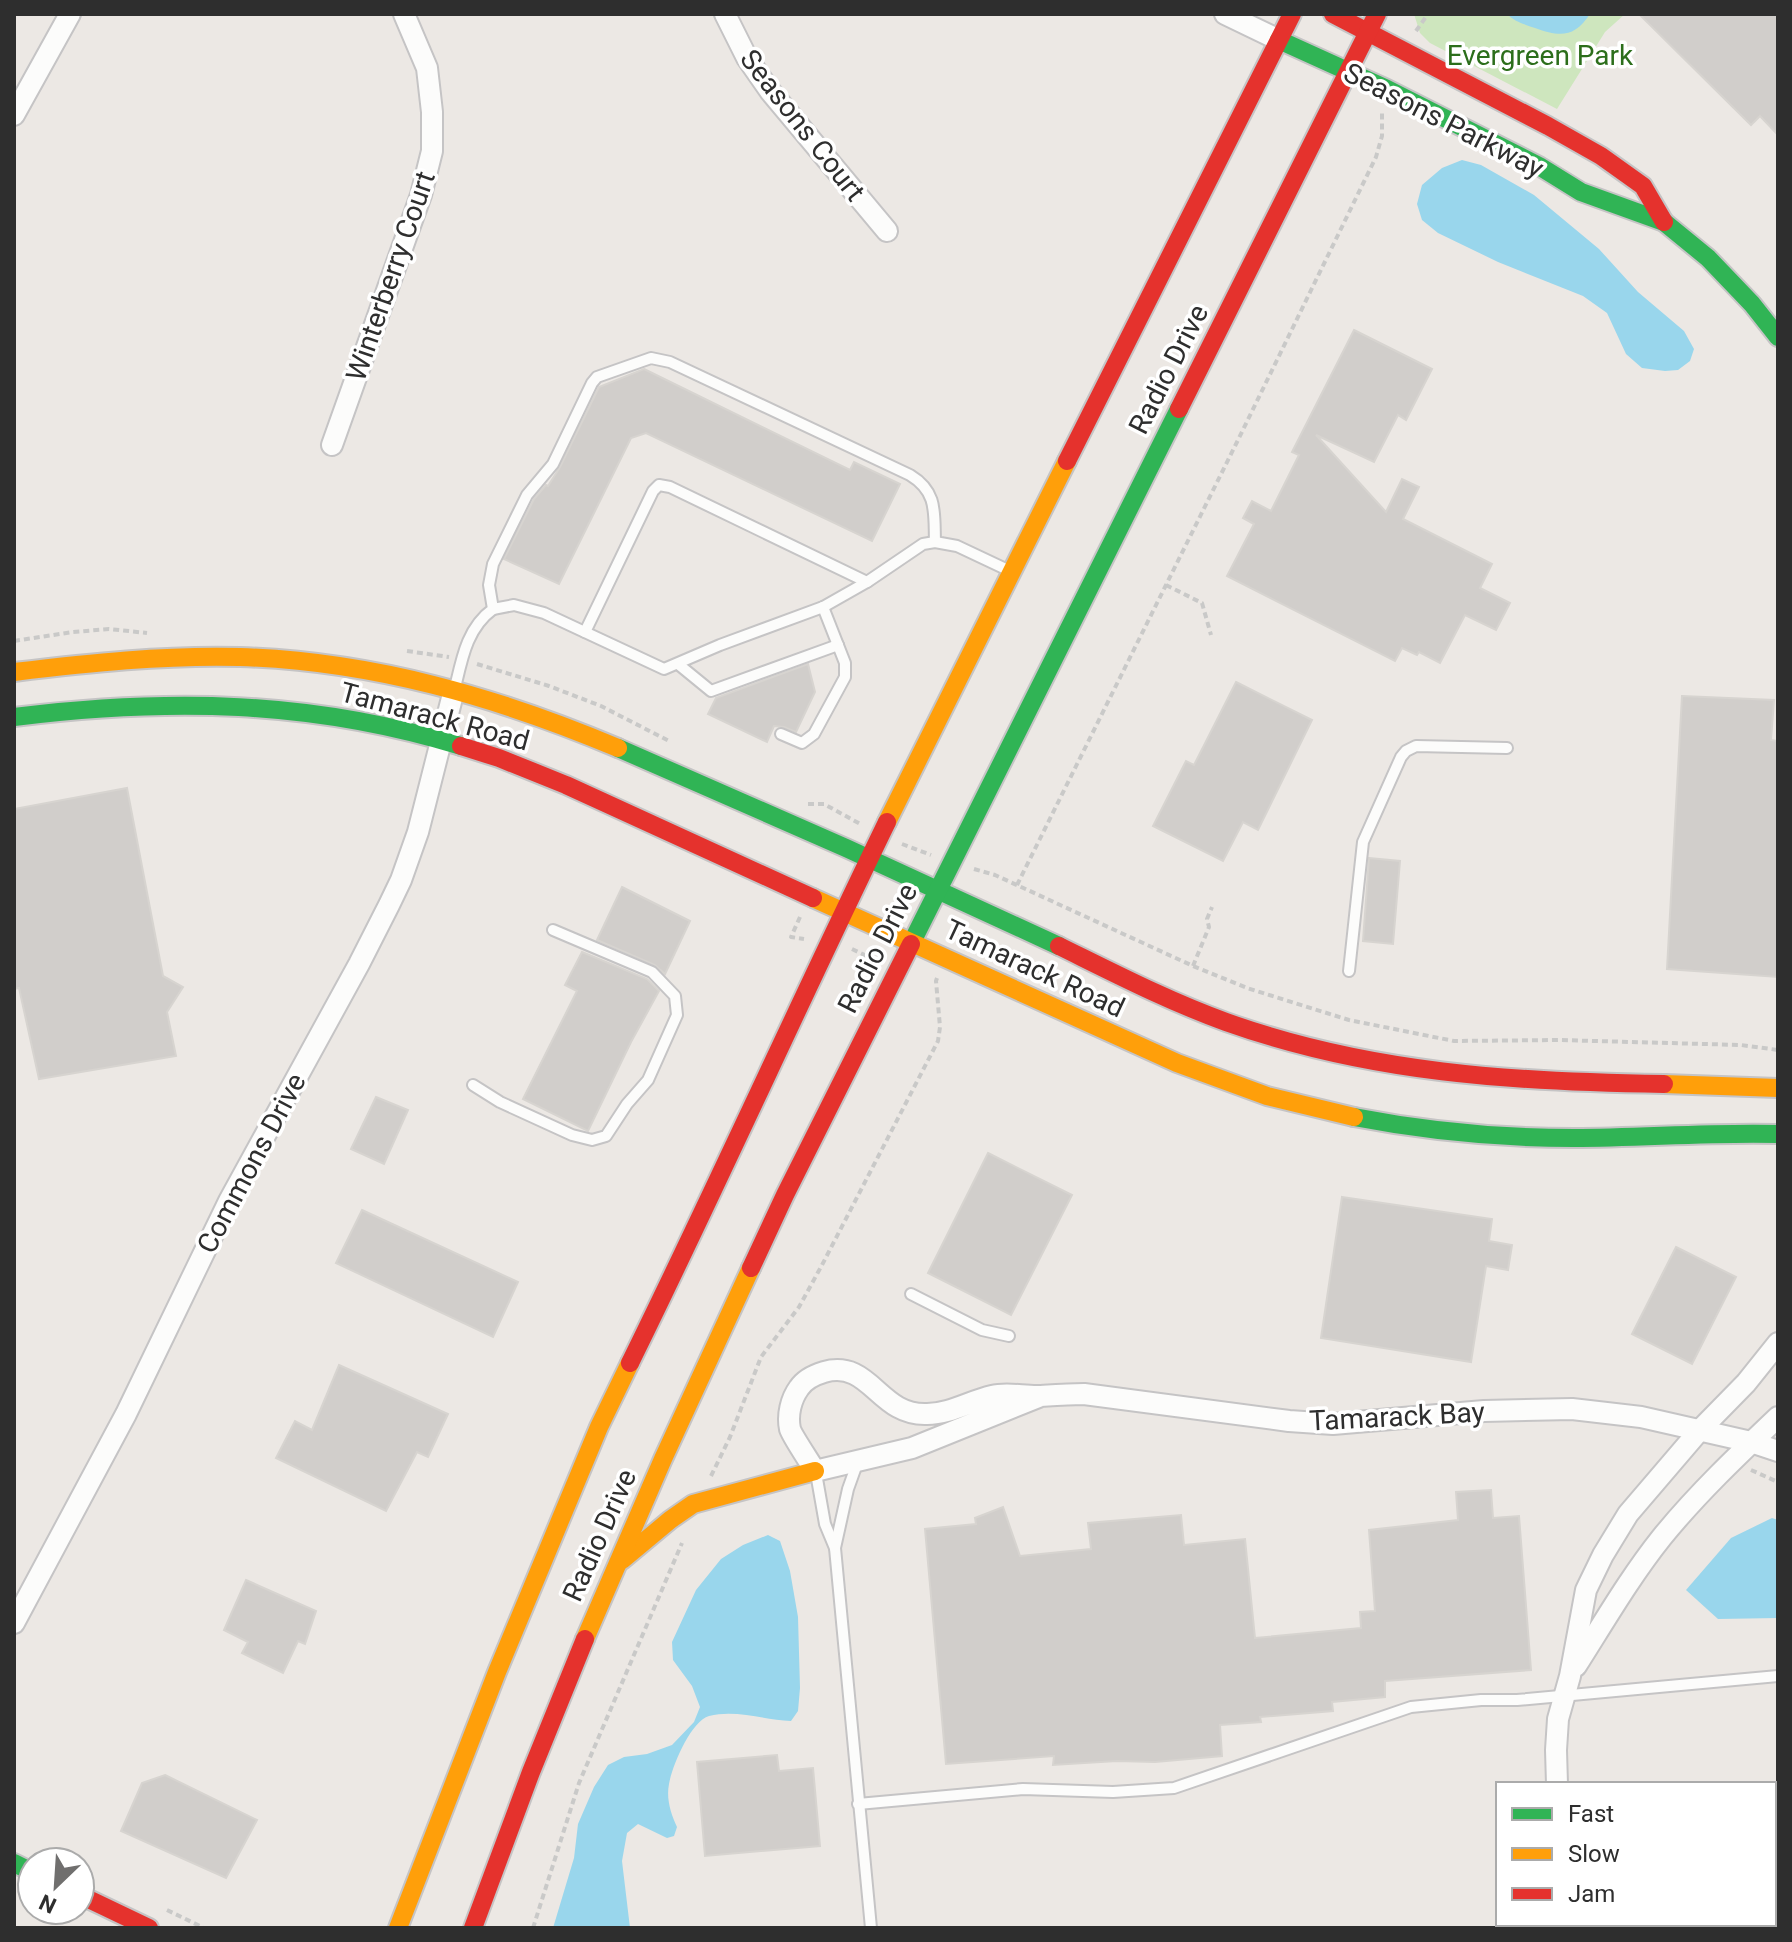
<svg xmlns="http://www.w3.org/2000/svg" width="1792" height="1942" font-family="Roboto,sans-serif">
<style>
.green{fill:#cee6be}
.water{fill:#99d6ec}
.building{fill:#d1cecb;stroke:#d7d4d0;stroke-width:2}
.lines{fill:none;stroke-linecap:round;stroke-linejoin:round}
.lane-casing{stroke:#c5c4c5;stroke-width:14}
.street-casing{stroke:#c5c4c5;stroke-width:24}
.fast-casing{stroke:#c5c4c5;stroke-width:22}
.slow-casing{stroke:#c5c4c5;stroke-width:22}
.jam-casing{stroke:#c5c4c5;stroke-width:22}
.path{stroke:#c9c9c8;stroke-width:4;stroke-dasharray:6 4;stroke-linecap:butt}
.lane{stroke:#fcfcfb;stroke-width:10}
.street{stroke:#fcfcfb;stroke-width:20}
.fast{stroke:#30b455;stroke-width:18}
.slow{stroke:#ff9f0a;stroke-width:18}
.jam{stroke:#e5322d;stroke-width:18}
.labels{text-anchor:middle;stroke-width:7;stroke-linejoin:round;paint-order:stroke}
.park-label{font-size:28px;fill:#2c6e1b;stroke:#fff}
.street-label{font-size:28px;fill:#2e2e2e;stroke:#fff}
</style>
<rect width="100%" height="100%" fill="#ece8e4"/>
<polygon class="green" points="1414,14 1625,14 1605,32 1557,109 1430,43 1420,33"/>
<g class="water">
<path d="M 1507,14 L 1590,14 C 1574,38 1560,37 1535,28 C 1524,24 1515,22 1507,14 Z"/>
<polygon points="1462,160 1481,165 1534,195 1599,249 1638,292 1684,331 1694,349 1690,361 1678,370 1665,371 1642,368 1626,354 1607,313 1583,296 1498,262 1438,233 1422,220 1417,204 1422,185 1442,168"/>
<polygon points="1772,1518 1778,1520 1778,1618 1718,1619 1686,1590 1731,1538"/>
<path d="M 768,1535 L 780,1541 L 790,1571 L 798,1617 L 800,1688 L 798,1711 L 791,1721 C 764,1720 736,1709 709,1716 C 691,1721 672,1766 669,1784 C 666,1799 671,1814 677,1827 L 674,1836 L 667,1838 L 638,1824 L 627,1833 L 622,1861 L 630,1928 L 553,1928 L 574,1858 L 578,1824 L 594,1787 L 608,1765 L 624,1757 L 647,1754 L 672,1745 L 694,1722 L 700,1707 L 692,1686 L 673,1660 L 672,1642 L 696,1590 L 721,1559 L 743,1545 Z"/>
</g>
<g class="building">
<polygon points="1639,14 1778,14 1778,135 1760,116 1751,125"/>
<polygon points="1354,330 1432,369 1406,420 1398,415 1374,462 1316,435 1386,512 1402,479 1419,487 1403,519 1492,564 1480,588 1510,603 1496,630 1465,615 1440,663 1419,652 1417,655 1402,648 1395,661 1227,576 1254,524 1243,518 1252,501 1271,511 1299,455 1292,452"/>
<polygon points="644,369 850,470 854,462 900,484 872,541 646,433 631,438 559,584 504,559 534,499 546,485 548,486 560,467 599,387"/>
<polygon points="808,664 815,692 796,732 784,727 774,726 767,742 708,714 716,698"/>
<polygon points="1236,682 1312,720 1258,830 1243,822 1223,861 1153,826 1186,761 1194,765"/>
<polygon points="1682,696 1774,700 1771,740 1778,741 1778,977 1667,969"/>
<polygon points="127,788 163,976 183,987 167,1012 176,1056 39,1079 19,988 14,989 14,809"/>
<polygon points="1369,858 1400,861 1393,944 1363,941"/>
<polygon points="622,887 690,921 665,974 655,965 597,940"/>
<polygon points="582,952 647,979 659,991 631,1042 588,1131 523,1099 577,991 565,985"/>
<polygon points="376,1097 408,1110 384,1164 351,1149"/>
<polygon points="988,1153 1072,1195 1011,1315 928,1273"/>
<polygon points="1342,1197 1492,1219 1489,1241 1512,1245 1508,1270 1486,1266 1471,1362 1321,1338"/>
<polygon points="362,1210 518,1282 493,1337 336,1263"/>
<polygon points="1676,1247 1736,1277 1692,1364 1632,1334"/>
<polygon points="339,1365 448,1414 428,1457 417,1452 386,1511 276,1458 295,1421 312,1430"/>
<polygon points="1491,1490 1493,1518 1519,1516 1531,1670 1385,1681 1385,1697 1332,1702 1333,1711 1260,1717 1261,1722 1220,1725 1222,1756 1155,1762 1117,1761 1053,1765 1054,1756 946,1764 925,1529 976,1524 975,1518 1003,1507 1020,1556 1091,1549 1088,1523 1181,1515 1184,1545 1245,1539 1255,1638 1361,1628 1360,1612 1375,1611 1369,1530 1458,1520 1456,1492"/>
<polygon points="246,1580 316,1611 305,1644 298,1641 283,1673 242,1653 248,1642 224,1630"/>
<polygon points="777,1755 779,1771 813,1768 820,1846 705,1856 697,1762"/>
<polygon points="165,1775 257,1820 226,1878 121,1831 142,1783"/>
</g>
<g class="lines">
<g class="lane-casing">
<g id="lane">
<polyline points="493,609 514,605 544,613 664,669 720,645 823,607 867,582 923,544 935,542"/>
<polyline points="585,632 653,491 659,485 670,487 867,582"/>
<polyline points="678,664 711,691 838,645"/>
<path d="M 455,688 C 462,658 467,628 493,609 L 489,585 L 493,564 L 527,495 L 553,464 L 592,383 L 597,377 L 651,358 L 670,362 L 910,475 C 938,492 934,513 935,542 L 957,546 L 1010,571"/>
<polyline points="781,734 802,743 814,734 845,677 845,663 823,607"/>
<polyline points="1349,971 1363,842 1401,757 1406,751 1416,746 1507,748"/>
<polyline points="473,1085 500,1102 572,1135 592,1140 606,1136 627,1104 648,1080 677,1015 675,996 652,972 553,930"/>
<polyline points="911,1294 982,1330 1009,1336"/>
<polyline points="858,1461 848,1489 835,1548 871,1928"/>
<polyline points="816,1473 825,1524 835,1548"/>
<polyline points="858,1804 1023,1789 1113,1792 1174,1788 1411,1707 1481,1700 1517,1700 1778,1676"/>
</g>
</g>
<g class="street-casing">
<g id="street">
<polyline points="725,14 747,58 770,91 887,231"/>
<polyline points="1225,14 1279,40"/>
<polyline points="14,115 70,14"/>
<polyline points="332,445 421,195 432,151 432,112 427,68 404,14"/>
<path d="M 1041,1396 L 912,1448 L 815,1471 C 810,1462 792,1436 790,1429 C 787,1415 791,1399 799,1388 C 805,1379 814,1375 824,1372 C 871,1359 878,1416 927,1414 C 950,1414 970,1401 992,1396 C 1008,1392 1025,1397 1041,1396 C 1056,1395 1070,1394 1084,1394 L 1289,1421 L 1333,1424 L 1484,1411 L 1572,1409 L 1641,1417 L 1751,1442 L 1778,1451"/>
<polyline points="14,1623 126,1414 229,1201 359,964 389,905 401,880 418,832 454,690"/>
<path d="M 1576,1666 C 1604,1622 1630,1577 1662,1537 C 1697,1494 1738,1455 1778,1417"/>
<polyline points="1557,1784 1556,1750 1558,1719 1570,1676 1586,1590 1603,1555 1628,1514 1699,1431 1746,1383 1778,1343"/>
<polyline points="1569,1924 1569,1928"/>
</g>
</g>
<g class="fast-casing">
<g id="fast">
<polyline points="1279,40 1387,89 1539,166 1581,192 1664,222 1708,258 1752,304 1778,337"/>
<path d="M 14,717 C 168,698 311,700 461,746"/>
<polyline points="618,748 846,848 1059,946"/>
<polyline points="911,944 1179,409"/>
<path d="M 1354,1117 C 1426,1131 1501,1138 1574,1138 C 1642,1138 1710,1132 1778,1134"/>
<polyline points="14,1863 32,1872"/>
</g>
</g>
<g class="slow-casing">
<g id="slow">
<path d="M 14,672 C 89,663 164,655 240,657 C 372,661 497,697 618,748"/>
<polyline points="887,822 1067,461"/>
<polyline points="813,898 1177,1063 1267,1096 1354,1117"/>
<polyline points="1664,1084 1778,1088"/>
<polyline points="622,1560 670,1520 693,1504 815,1471"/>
<polyline points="585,1639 663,1459 751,1268"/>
<polyline points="398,1928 497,1672 599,1427 630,1363"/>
</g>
</g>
<g class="jam-casing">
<g id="jam">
<polyline points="1333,14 1548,126 1601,156 1643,186 1664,222"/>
<polyline points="1179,409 1377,14"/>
<polyline points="1067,461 1292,14"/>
<polyline points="461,746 499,758 566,785 813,898"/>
<path d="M 1059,946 C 1114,973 1168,1001 1226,1022 C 1369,1073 1514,1082 1664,1084"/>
<polyline points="751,1268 785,1195 911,944"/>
<path d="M 630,1363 C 718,1184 800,1001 887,822"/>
<polyline points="80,1895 149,1928"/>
<polyline points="473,1928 531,1772 585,1639"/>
</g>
</g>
<g class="path">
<polyline points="1416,31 1428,14"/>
<polyline points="1166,585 1202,603 1211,635"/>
<polyline points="14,641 73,632 109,629 147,633"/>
<polyline points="407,651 449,657"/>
<polyline points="477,664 549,686 601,706 669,741"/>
<polyline points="808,804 824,804 862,825"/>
<polyline points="902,844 931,855"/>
<polyline points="974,869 995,875 1193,966 1247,988 1349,1020 1454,1041 1559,1040 1741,1045 1778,1050"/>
<polyline points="1017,885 1237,442 1376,157 1382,136 1382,112"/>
<polyline points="800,917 791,937 804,939"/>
<polyline points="852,949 877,961"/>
<polyline points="1193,966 1209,927 1207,919 1212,907"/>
<polyline points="1751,1470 1778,1482"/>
<polyline points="711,1476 730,1437 761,1357 799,1307 822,1265 938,1041 940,1027 936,981 937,978"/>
<polyline points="50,1854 66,1862"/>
<polyline points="167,1910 204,1928"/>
<polyline points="533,1928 579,1783 682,1543"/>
</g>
<use href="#lane" class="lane"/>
<use href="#street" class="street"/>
<use href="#fast" class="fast"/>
<use href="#slow" class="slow"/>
<use href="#jam" class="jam"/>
</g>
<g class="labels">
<g class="park-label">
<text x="1540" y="65">Evergreen Park</text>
</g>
<g class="street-label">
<text transform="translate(1444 120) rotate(27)" y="10">Seasons Parkway</text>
<text transform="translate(803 125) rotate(52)" y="10">Seasons Court</text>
<text transform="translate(390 276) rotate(-71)" y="10">Winterberry Court</text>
<text transform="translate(1168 369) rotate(-63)" y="10">Radio Drive</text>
<text transform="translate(435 716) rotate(15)" y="10">Tamarack Road</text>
<text transform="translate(877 948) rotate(-63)" y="10">Radio Drive</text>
<text transform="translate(1035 968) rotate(25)" y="10">Tamarack Road</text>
<text transform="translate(251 1163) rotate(-62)" y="10">Commons Drive</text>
<text transform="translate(1397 1416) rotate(-3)" y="10">Tamarack Bay</text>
<text transform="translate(599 1535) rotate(-66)" y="10">Radio Drive</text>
</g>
</g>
<rect width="1792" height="1942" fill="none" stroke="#2e2e2e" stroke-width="32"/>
<rect x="1496" y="1782" width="280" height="144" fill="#ffffff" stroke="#ababab" stroke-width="2"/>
<rect x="1512" y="1808" width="40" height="12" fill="#30b455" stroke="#ababab" stroke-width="2"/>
<text x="1568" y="1822" font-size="24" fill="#2e2e2e">Fast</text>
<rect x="1512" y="1848" width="40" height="12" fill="#ff9f0a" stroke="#ababab" stroke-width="2"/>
<text x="1568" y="1862" font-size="24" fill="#2e2e2e">Slow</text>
<rect x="1512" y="1888" width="40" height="12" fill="#e5322d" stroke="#ababab" stroke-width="2"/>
<text x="1568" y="1902" font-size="24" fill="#2e2e2e">Jam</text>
<g transform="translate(56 1886) rotate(205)"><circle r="38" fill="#ffffff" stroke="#ababab" stroke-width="2"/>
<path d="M0-6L14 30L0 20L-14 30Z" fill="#706f6e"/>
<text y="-12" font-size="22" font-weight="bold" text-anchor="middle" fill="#2e2e2e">N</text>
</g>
</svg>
